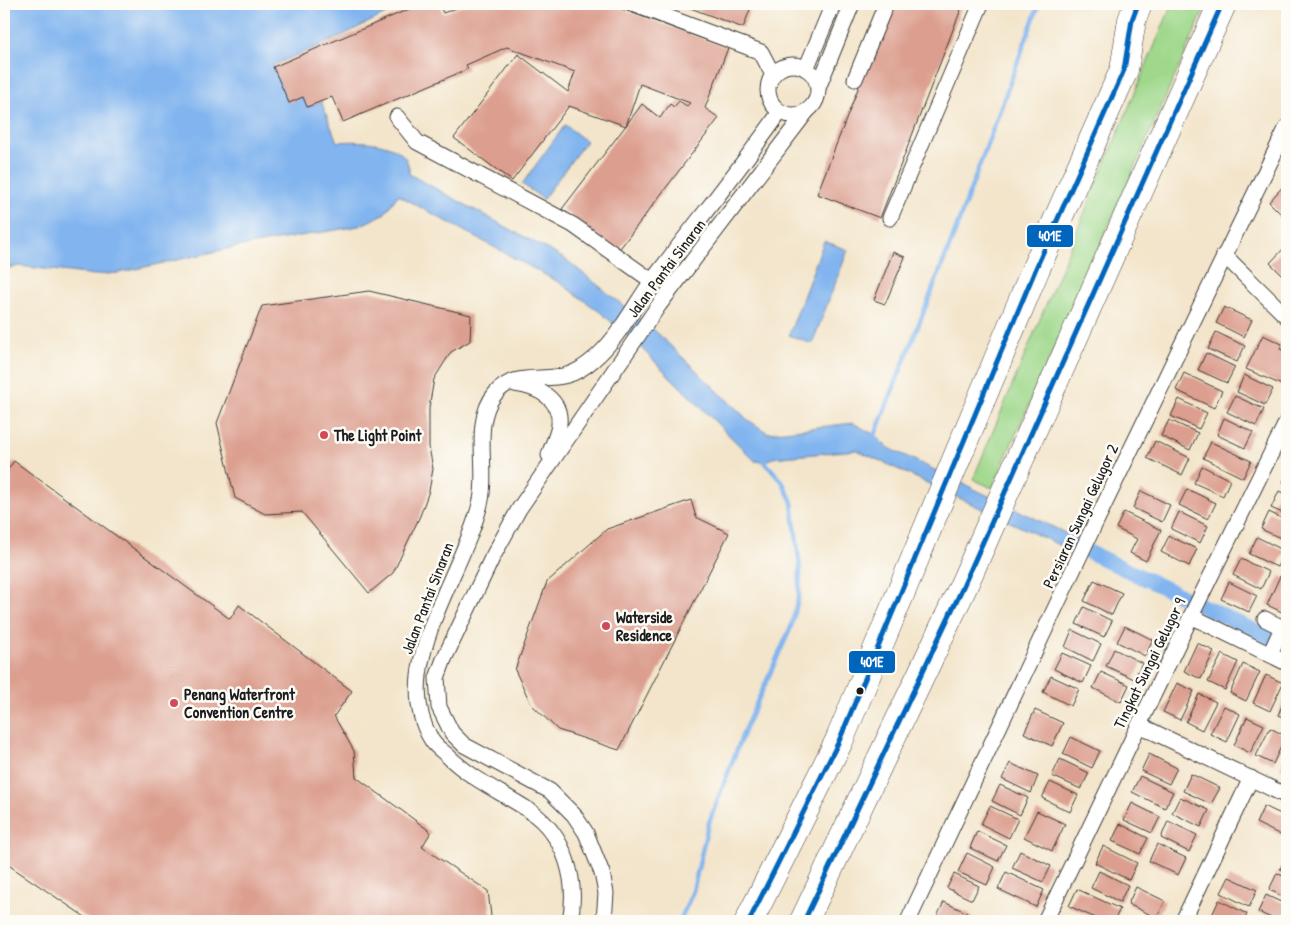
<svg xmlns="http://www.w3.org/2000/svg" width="1291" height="925" font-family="'Patrick Hand',sans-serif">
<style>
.green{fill:#9fd88b;stroke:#5e7a54}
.water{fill:#82b5ef;stroke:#4f6886}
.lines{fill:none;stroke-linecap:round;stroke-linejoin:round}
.stream{stroke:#82b5ef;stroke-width:4.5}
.canal{stroke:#82b5ef;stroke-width:15}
.building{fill:#dc9f8f}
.street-casing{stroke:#3c3a36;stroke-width:17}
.highway-casing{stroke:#3c3a36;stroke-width:29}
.street{stroke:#fff;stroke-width:15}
.highway{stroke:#fff;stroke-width:28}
.bus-1-casing{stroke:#fdfcf7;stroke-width:9}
.bus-1{stroke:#0065bd;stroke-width:5}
.poi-dot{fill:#d1495b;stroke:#fdfcf7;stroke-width:2}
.bus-dot{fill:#1c1c1c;stroke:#fdfcf7;stroke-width:2}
.labels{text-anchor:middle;stroke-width:5;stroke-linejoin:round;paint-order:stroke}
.street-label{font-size:16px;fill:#1c1c1c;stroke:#fdfcf7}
.poi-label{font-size:16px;font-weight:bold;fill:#1c1c1c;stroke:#fdfcf7;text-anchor:start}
.line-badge{stroke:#fdfcf7;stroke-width:2}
.badge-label{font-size:14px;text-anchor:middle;font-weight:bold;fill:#fff}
</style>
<rect width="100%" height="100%" fill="#fdfcf7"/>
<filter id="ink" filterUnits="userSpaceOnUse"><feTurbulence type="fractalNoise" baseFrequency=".02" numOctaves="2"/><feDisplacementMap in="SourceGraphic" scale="10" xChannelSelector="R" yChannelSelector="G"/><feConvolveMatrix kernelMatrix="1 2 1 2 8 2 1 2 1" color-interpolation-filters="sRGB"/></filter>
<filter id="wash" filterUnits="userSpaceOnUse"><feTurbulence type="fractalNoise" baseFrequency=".0096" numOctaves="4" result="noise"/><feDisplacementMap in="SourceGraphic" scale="20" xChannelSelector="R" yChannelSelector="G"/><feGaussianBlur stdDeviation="1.12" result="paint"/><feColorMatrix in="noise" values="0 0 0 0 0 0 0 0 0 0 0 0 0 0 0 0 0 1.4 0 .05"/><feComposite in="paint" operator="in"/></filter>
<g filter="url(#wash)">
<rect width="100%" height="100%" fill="#f3e5cb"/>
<polygon class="green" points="1172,4 1207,4 992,488 973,479"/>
<g class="water">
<path d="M 4,4 L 399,4 L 400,7 L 333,40 L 273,65 L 288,102 L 303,97 L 308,107 L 321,101 L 337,142 C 362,140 412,141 409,174 L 565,259 L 653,329 L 748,420 L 768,433 L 853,423 L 875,435 L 887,447 L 1082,541 L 1076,553 L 857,450 L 772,458 L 765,462 L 755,461 L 641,348 L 600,312 L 560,283 L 398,195 L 384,214 L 359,226 L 236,247 L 118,273 L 94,275 L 20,266 L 4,269 Z"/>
<polygon points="565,125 586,141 543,199 522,184"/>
<polygon points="824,241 848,250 812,344 789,335"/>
</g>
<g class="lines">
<g class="stream">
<polyline points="875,441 875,435 952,240 1039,4"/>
<polyline points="680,921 693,891 708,825 744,731 791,627 799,595 800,568 792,502 782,481 762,459"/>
</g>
<polyline class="canal" points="1072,544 1287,646"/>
</g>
<g id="blocks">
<g class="building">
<polygon points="421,4 439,4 443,13 468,4 608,4 728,48 705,108 719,118 618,251 562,209 624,128 642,104 660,118 670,104 674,107 679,101 687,106 690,103 640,84 626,126 569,106 512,181 454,138 518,54 568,92 575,72 507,47 466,65 468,69 343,122 332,97 307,107 303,97 289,103 273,67"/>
<polygon points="680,4 752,4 743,28"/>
<polygon points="891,4 963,4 880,218 817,194"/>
<polygon points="1287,182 1287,220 1269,202"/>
<polygon points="1287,245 1287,272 1283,276 1270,263"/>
<polygon points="893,252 905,257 885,304 874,300"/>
<polygon points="369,291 471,315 470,341 451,352 434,379 429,408 429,447 433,469 429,491 420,516 393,573 369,593 302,512 265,514 235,498 217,423 262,306"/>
<polygon points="1224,307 1252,320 1244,337 1216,323"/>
<polygon points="1216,332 1245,346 1237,362 1208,349"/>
<polygon points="1263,335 1282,344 1280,349 1287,352 1283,365 1287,367 1287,379 1284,386 1246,369"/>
<polygon points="1206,353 1235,367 1227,383 1198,370"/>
<polygon points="1184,373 1222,391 1214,408 1176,390"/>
<polygon points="1244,375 1273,389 1265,405 1237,392"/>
<polygon points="1235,396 1264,409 1256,426 1227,412"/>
<polygon points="1179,399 1207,413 1199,429 1171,416"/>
<polygon points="1224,418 1253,432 1245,448 1217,435"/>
<polygon points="1169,420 1198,433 1190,450 1161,436"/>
<polygon points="1155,441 1190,458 1182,475 1147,458"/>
<polygon points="1211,442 1251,461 1243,478 1203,458"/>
<polygon points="14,461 230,619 239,605 352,691 334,716 354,751 356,777 431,832 422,847 488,891 491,916 486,921 91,921 4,862 4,475"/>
<polygon points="1202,466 1230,480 1223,496 1194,483"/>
<polygon points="1287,473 1287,485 1283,482"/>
<polygon points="1187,489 1216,503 1208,519 1179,505"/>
<polygon points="1141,491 1170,505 1162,522 1133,508"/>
<polygon points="1279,491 1287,495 1287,515 1271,508"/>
<polygon points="691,500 696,517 729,533 619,750 558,730 531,704 515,670 547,582 607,529"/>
<polygon points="1124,512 1161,530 1146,561 1130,553 1137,539 1116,528"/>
<polygon points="1179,512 1208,526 1200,543 1171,529"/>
<polygon points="1269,512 1287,521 1287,541 1261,529"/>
<polygon points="1169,536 1197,549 1189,566 1161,552"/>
<polygon points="1257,537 1285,551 1277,567 1249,554"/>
<polygon points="1241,559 1269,572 1261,589 1233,575"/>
<polygon points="1280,576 1287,580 1287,605 1284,613 1267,605"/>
<polygon points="1094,580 1122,593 1112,615 1084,601"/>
<polygon points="1229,582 1257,596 1249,612 1221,599"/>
<polygon points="1084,607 1112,621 1104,637 1076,624"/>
<polygon points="1125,626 1153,640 1145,656 1117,642"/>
<polygon points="1072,630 1101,644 1093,661 1065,647"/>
<polygon points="1197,643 1214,651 1201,679 1184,671"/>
<polygon points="1114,649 1142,663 1134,679 1106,666"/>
<polygon points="1062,653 1091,666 1083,683 1054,669"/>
<polygon points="1222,654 1238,662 1225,690 1208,682"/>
<polygon points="1243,664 1260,672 1246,701 1230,693"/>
<polygon points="1101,672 1129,685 1121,702 1093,688"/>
<polygon points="1266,675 1283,683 1270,711 1253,703"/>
<polygon points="1051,676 1079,689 1071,706 1043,692"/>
<polygon points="1177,683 1194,691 1180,720 1163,712"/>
<polygon points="1199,694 1216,702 1202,730 1186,722"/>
<polygon points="1287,694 1287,719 1278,715"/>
<polygon points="1224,706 1240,714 1227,742 1210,734"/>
<polygon points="1035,710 1063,723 1052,746 1024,733"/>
<polygon points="1247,717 1264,725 1250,753 1234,745"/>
<polygon points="1270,728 1286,736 1273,764 1256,756"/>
<polygon points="1071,737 1100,751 1092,768 1063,754"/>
<polygon points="1287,752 1287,771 1280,768"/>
<polygon points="1149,754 1177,768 1169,784 1141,771"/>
<polygon points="1060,759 1089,773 1081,789 1052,776"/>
<polygon points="1010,763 1038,776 1031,793 1002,779"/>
<polygon points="1191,774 1220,788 1211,804 1183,791"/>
<polygon points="1140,776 1173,792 1165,808 1132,792"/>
<polygon points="1050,782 1078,795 1070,812 1042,798"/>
<polygon points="1000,785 1028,798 1020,815 992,801"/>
<polygon points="1180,797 1209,810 1201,827 1172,813"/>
<polygon points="1132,803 1160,817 1152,833 1124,820"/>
<polygon points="990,806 1018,819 1009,838 981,824"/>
<polygon points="1264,806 1287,817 1285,837 1256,823"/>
<polygon points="1037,811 1065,824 1052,851 1024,837"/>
<polygon points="1168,821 1197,835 1189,852 1161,838"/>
<polygon points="1120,824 1148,838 1140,854 1112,841"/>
<polygon points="977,831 1006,845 998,861 970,848"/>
<polygon points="1157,844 1186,858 1178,875 1149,861"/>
<polygon points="1103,846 1137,863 1129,880 1095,863"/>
<polygon points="1020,851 1051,866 1043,882 1012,868"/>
<polygon points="967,853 995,867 987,885 958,872"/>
<polygon points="1287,854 1287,872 1280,869"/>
<polygon points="1099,871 1128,885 1120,902 1091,888"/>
<polygon points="1006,872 1044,890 1036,907 998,889"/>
<polygon points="1277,873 1287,878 1287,898 1269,890"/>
<polygon points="954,874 979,886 972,900 947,888"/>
<polygon points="1229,877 1257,890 1249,907 1221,893"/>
<polygon points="1136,887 1165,901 1157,918 1128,904"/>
<polygon points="1077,889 1120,909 1114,921 1102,921 1069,906"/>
<polygon points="1266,895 1287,905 1287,921 1278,921 1258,912"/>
<polygon points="1219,900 1247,914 1244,921 1221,921 1211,917"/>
<polygon points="944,902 972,915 969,921 942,921 936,918"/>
</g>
</g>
</g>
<g filter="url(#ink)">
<use href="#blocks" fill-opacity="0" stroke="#3c3a36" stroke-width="1"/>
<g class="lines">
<g class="street-casing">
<g id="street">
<polyline points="633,4 761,52 773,75"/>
<circle cx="793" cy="90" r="25"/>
<polyline points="806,69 833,4"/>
<polyline points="855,79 886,4"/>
<polyline points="818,88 852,4"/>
<polyline points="397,117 417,142 573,225 652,281"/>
<polyline points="890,218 981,4"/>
<polyline points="1224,255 1287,317"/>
<path d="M 515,384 C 537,387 562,398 559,425 C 558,435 552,445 549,455"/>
<polyline points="1191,616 1287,663"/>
<polyline points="1265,619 1287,630"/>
<polyline points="1270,654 1281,630 1280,626"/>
<polyline points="1139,725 1287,796"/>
<path d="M 570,921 C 578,881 566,836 530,811 C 503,793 473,780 449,757 C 443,751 435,747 431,739 C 388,667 465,572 481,500 C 488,467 472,422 495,394 C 514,371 542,382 567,375 C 578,372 586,366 594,359 C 618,339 634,306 652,281 C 695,224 740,169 780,112"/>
<polyline points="604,921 606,893 602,873 586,833 574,815 550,791 464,745 452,733 439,707 437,678 444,659 492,558 519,509 659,305 807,111"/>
<polyline points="908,921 1090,534 1287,127"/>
<polyline points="1045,921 1195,608 1287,421"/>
<polyline points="1183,921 1251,778"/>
</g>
</g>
<g class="highway-casing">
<g id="highway">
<polyline points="749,921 839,741 1036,268 1124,70 1132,20 1138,4"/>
<polyline points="804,921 962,589 1222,4"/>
</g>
</g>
<use href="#street" class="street"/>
<use href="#highway" class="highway"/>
<g class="bus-1-casing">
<g id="bus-1">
<polyline points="749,921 839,741 1036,268 1124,70 1132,20 1138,4"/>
<polyline points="804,921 962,589 1222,4"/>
</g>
</g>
<use href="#bus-1" class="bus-1"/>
</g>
</g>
<g class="poi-dot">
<circle cx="324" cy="435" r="5"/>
<circle cx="606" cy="626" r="5"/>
<circle cx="174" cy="703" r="5"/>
</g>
<circle class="bus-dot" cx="860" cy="691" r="4.5"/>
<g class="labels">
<g class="street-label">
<text transform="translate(666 268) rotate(-53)" y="6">Jalan Pantai Sinaran</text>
<text transform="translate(1080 516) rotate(-65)" y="6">Persiaran Sungai Gelugor 2</text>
<text transform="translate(427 598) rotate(-69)" y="6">Jalan Pantai Sinaran</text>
<text transform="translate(1149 663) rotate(-64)" y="6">Tingkat Sungai Gelugor 9</text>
</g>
<g class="poi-label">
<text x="334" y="441">The Light Point</text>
<text x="616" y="623">Waterside<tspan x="616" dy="18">Residence</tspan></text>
<text x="184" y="700">Penang Waterfront<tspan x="184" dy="18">Convention Centre</tspan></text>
</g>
</g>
<g class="line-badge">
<rect x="1026" y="224" width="48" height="24" rx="5" fill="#0065bd"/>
<rect x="848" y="650" width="48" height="24" rx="5" fill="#0065bd"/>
</g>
<g class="badge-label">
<text x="1050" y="241">401E</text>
<text x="872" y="667">401E</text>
</g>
<rect width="1291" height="925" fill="none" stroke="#fdfcf7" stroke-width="20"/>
</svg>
